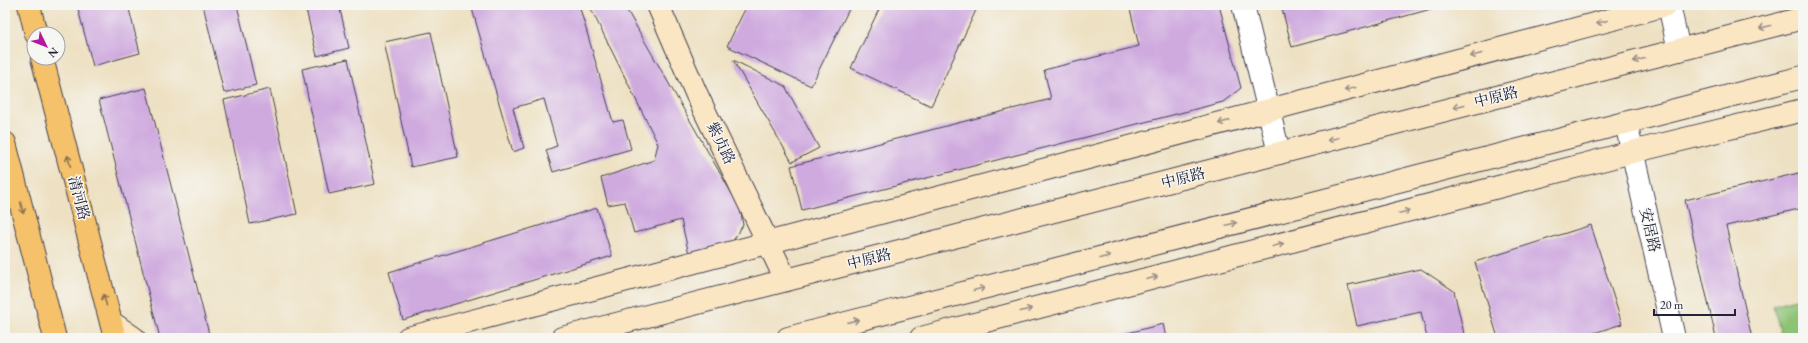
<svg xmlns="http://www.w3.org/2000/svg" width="1808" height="343" font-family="'EB Garamond','Noto Serif SC',serif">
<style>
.green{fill:#8dc375;stroke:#587258}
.building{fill:#cfaadf}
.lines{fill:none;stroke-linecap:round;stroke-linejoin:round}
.street-casing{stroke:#413f4f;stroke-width:24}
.secondary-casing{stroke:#413f4f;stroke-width:24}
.primary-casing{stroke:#413f4f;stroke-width:24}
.street{stroke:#fff;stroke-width:22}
.secondary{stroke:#fbe6c4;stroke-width:22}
.primary{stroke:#f5c16b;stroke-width:22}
.oneway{stroke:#998e86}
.oneway2{stroke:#8c7253}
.labels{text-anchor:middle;stroke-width:3;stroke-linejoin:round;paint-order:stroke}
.street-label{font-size:15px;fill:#22223b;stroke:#f6f6f2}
</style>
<rect width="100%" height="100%" fill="#f6f6f2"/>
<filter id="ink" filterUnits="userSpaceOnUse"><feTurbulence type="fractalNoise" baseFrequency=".025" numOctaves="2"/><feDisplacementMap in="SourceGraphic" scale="8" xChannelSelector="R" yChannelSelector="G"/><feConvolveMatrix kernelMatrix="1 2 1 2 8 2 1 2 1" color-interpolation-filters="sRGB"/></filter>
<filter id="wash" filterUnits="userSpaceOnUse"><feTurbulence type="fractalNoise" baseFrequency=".012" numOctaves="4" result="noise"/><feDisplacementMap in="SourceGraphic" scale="16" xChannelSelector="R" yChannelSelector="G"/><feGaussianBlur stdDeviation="0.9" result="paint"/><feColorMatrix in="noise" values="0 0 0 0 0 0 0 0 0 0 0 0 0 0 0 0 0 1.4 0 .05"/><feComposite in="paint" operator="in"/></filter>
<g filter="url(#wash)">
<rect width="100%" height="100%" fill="#eee1c3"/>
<polygon class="green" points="1803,297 1803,338 1782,338 1773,305"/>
<g id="blocks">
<g class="building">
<polygon points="77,5 128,5 140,53 93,66"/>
<polygon points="203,5 237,5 256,85 224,93"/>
<polygon points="305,5 339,5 349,48 317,56"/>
<polygon points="471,5 579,5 613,122 623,120 631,149 553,172 546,150 557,146 544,99 513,108 524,148 513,152"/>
<polygon points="589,5 624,5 740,208 743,225 731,244 689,254 681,220 634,233 625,202 608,205 601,178 654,160 658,144"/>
<polygon points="747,5 851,5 811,86 727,46"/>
<polygon points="881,5 970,5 977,8 931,106 851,68"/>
<polygon points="1129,5 1219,5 1241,88 1223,102 802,210 791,166 1051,99 1044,70 1139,46"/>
<polygon points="1281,5 1446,5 1292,47"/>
<polygon points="431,32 458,157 411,167 384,42"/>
<polygon points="348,59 375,184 329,194 302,69"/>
<polygon points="733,60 785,86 819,148 792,162"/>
<polygon points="146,88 210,338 160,338 99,100"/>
<polygon points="270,89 297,214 250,224 224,100"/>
<polygon points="1803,172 1803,208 1726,226 1752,338 1716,338 1685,200"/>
<polygon points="597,208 612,256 403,320 389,272"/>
<polygon points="1591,225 1622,324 1578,338 1498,338 1475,262"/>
<polygon points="1421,269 1454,291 1465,338 1427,338 1421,312 1357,326 1348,285"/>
<polygon points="1163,324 1166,338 1112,338 1112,337"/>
</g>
</g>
</g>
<g filter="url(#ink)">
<use href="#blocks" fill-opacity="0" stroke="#413f4f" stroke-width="1"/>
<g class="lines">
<g class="street-casing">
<g id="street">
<polyline points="1243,5 1279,153"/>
<polyline points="1669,5 1679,50"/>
<polyline points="1626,123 1674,338"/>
</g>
</g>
<g class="secondary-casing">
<g id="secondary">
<polyline points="658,5 696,93 786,280"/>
<polyline points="111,322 134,338"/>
<polyline points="408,338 1666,5"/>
<polyline points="562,338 1803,18"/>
<polyline points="788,338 1803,77"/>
<polyline points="921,338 1632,152 1803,110"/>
</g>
</g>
<g class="primary-casing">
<g id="primary">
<polyline points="29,5 36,34"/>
<polyline points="42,58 115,338"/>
<polyline points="5,143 55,338"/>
</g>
</g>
<use href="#street" class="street"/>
<use href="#secondary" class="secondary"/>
<use href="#primary" class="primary"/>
</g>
<defs><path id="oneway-shaft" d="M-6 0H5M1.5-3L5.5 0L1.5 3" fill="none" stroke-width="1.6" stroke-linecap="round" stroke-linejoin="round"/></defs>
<g class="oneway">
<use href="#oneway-shaft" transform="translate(1602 22) rotate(165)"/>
<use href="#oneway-shaft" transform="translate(1765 27) rotate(165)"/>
<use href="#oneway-shaft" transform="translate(1476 55) rotate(165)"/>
<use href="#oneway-shaft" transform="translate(1639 60) rotate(166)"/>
<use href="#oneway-shaft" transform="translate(1350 89) rotate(165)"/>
<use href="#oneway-shaft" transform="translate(1459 106) rotate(166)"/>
<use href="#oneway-shaft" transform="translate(1224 122) rotate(165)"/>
<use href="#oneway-shaft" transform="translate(1333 139) rotate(166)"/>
<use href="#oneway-shaft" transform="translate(1404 212) rotate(-15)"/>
<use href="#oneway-shaft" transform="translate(1231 224) rotate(-14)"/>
<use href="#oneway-shaft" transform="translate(1278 245) rotate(-15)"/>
<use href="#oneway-shaft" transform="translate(1105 257) rotate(-14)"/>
<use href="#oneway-shaft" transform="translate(1152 278) rotate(-15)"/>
<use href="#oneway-shaft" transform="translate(979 289) rotate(-14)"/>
<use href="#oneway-shaft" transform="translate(1026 310) rotate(-15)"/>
<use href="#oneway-shaft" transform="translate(853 321) rotate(-14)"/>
</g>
<g class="oneway2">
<use href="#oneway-shaft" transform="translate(69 161) rotate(-105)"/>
<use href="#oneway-shaft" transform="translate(22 208) rotate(76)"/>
<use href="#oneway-shaft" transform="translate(105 300) rotate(-105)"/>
</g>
</g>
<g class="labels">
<g class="street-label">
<text transform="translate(1496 97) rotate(-14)" y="5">中原路</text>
<text transform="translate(721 143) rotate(64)" y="5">紫贞路</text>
<text transform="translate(1183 178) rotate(-14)" y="5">中原路</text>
<text transform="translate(79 198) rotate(75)" y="5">清河路</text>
<text transform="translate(1650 230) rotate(77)" y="5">安居路</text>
<text transform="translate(869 259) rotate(-14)" y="5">中原路</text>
</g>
</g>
<rect width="1808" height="343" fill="none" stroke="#f6f6f2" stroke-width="20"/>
<g transform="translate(46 46) rotate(133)"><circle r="19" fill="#f6f6f2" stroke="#a1a1a9"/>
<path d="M0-3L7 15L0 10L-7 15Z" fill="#b5179e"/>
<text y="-6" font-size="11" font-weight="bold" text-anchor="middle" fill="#22223b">N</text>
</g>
<path d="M1654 309v6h81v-6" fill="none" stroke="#22223b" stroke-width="2"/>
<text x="1660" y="309" font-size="12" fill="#22223b" stroke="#f6f6f2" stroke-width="3" paint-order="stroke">20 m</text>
</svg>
